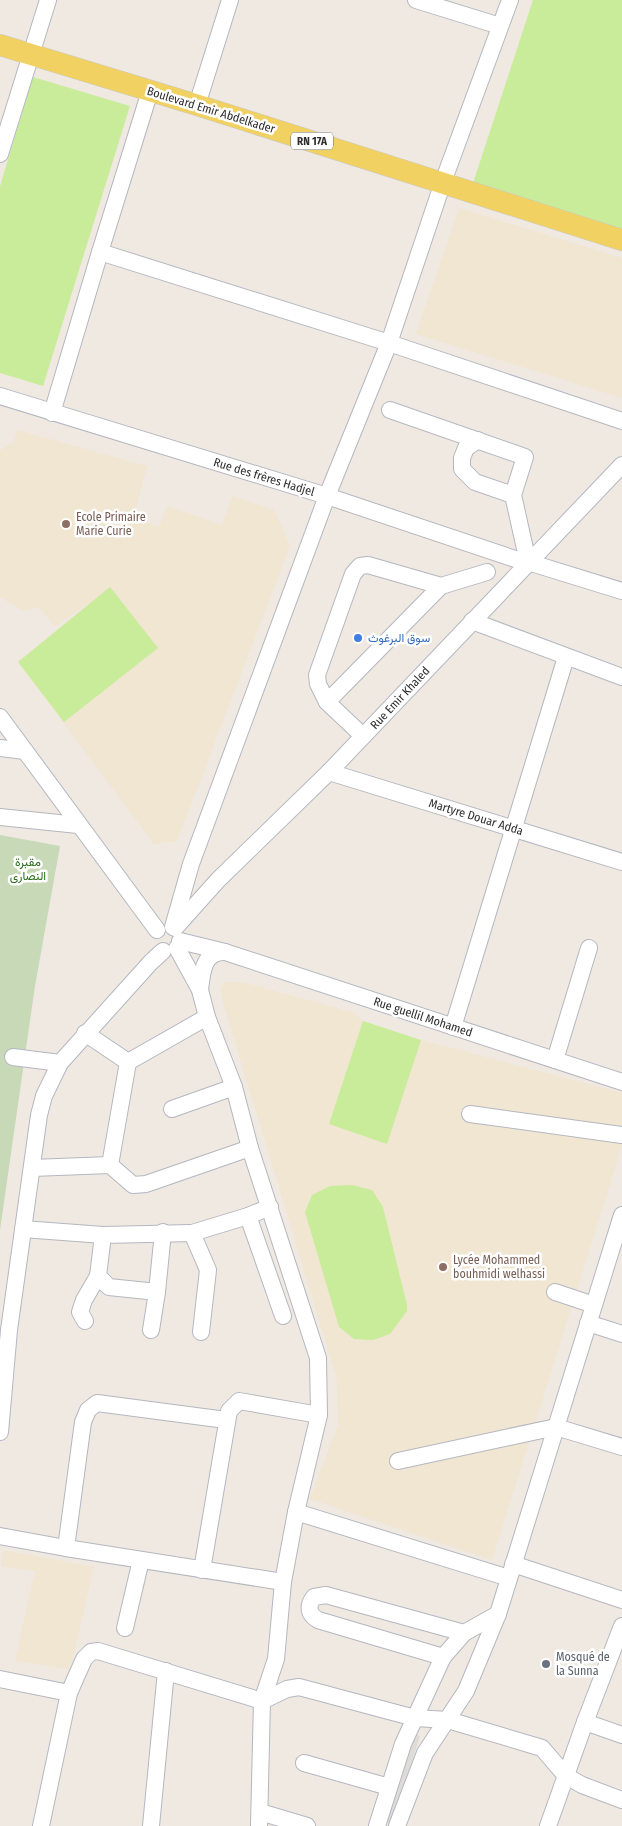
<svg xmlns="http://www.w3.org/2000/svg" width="622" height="1826" font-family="'Fira Sans Condensed',Vazirmatn,sans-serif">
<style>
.education{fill:#f0e6d1}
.cemetery{fill:#c8d9b8}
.pitch{fill:#c9ec9a}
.plaza{fill:#dfdcd8}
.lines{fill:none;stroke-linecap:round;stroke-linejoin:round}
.minor-casing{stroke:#b4b7c1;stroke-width:18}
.major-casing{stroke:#c9c9c9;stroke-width:22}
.minor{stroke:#fff;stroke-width:16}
.major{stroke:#f2d163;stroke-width:21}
.education-dot{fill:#8d6e63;stroke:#fff;stroke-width:2}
.shop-dot{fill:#3f7fe0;stroke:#fff;stroke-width:2}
.worship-dot{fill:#6b7280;stroke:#fff;stroke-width:2}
.labels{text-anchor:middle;stroke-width:5;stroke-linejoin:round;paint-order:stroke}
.shield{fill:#fff;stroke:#6d6d6d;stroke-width:1}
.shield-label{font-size:11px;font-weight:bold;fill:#2e2e2e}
.street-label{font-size:12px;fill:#2e2e2e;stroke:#fff}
.education-label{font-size:12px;fill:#785e54;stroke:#fff;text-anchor:start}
.shop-label{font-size:12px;fill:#366cbe;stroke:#fff;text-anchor:start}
.park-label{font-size:12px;fill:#2c6e1b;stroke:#fff}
.worship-label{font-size:12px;fill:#5b616d;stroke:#fff;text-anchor:start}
</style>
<rect width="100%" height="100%" fill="#efe9e1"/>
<g class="education">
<polygon points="459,208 622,258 622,398 416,334"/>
<polygon points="17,430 147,466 134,517 159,527 167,506 222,525 232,496 274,510 290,546 177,841 154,844 18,662 91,602 55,627 39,607 23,611 0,597 0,450 14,442"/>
<polygon points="225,982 242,982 354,1013 363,1021 421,1040 622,1093 622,1146 492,1560 310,1499 338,1425 337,1380 223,1002 220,989"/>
<polygon points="3,1550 94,1567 70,1669 15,1661 35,1571 1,1566"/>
</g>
<polygon class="cemetery" points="0,835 60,846 35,986 0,1230"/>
<g class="pitch">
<polygon points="533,0 622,0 622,231 473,183"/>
<polygon points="33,77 130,106 43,386 0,373 0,186"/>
<polygon points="110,587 158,648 64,722 18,662"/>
<polygon points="363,1021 421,1040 387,1144 329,1124"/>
<polygon points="352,1185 372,1190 383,1207 407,1305 407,1311 390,1334 373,1340 354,1339 339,1327 305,1212 312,1195 330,1186"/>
</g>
<polygon class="plaza" points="413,1733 420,1736 392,1824 384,1822"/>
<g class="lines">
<g class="minor-casing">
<g id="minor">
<polyline points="416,0 500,26"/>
<polyline points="197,105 230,0"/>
<polyline points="0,154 48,0"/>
<polyline points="100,252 389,343 622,421"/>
<polyline points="0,396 327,496 527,563"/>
<polyline points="390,410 525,457 513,495 528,562"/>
<polyline points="52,413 100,252 150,91"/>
<polyline points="478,440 466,448 462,458 462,469 475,482 513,495"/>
<polyline points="528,562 622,591"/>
<polyline points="441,586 368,565 360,566 353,574 317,675 318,684 327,702 441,586 487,572"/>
<polyline points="472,621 622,677"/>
<polyline points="327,702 363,736"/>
<polyline points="0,717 157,930"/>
<polyline points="0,748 25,751"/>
<polyline points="329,772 622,862"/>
<polyline points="0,817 78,825"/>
<polyline points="173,927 191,864 327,496 389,343 443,182 510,0"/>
<polyline points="175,928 218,880 329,772 622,465"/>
<polyline points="180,941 225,952 622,1082"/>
<polyline points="177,948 200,990 207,1017 234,1087 250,1148 318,1358 319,1415 296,1512 283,1582 276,1659 262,1701 259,1826"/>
<path d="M 200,990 C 202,973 203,951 225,952"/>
<polyline points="453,1027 566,657"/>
<polyline points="85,1033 128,1062 110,1165"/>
<polyline points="13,1057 60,1063"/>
<polyline points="555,1060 589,948"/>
<polyline points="128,1062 207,1017"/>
<polyline points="172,1109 234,1087"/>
<polyline points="470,1114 622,1135"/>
<polyline points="32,1168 110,1165 133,1185 146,1184 250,1148"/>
<polyline points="248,1216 283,1316"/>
<polyline points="23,1229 103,1235 98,1276 109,1287 157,1292 151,1330"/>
<polyline points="103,1235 192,1233"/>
<polyline points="157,1292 163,1232"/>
<polyline points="555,1292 594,1305"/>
<polyline points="85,1321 80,1312 84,1300 98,1276"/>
<polyline points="588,1323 622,1334"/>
<polyline points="201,1332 208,1270 192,1233 248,1216 270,1207"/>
<polyline points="0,1432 9,1330 39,1115 44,1096 60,1063 151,962 163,951"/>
<polyline points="398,1461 556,1427 622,1447"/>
<polyline points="296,1512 509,1578"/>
<polyline points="0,1536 66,1548 283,1582"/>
<polyline points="66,1548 83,1422 88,1410 97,1403 226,1420"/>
<polyline points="513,1564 622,1600"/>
<polyline points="202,1570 229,1411 239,1401 319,1415"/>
<polyline points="125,1628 141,1560"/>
<path d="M 443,1657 L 318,1620 C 308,1614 307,1606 314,1597 L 326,1595 L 464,1633"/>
<polyline points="0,1679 69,1693"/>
<polyline points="585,1722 622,1735"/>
<polyline points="304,1763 389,1787"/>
<polyline points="260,1812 307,1826"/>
<polyline points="41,1826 69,1693 84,1659 91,1652 98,1651 262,1701 287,1689 299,1687 415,1718 448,1720 542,1748 566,1776 582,1785 622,1800"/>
<polyline points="151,1826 166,1671"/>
<polyline points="377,1826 403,1744 443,1657 464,1633 498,1614"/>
<polyline points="397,1826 425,1753 466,1691 498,1614 622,1215"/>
<polyline points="548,1826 585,1722 622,1626"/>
</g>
</g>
<g class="major-casing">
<polyline id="major" points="0,45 197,105 622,240"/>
</g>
<use href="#minor" class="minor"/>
<use href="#major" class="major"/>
</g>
<g class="education-dot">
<circle cx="66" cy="524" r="5"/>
<circle cx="443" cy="1267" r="5"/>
</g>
<circle class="shop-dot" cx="358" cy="638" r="5"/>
<circle class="worship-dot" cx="546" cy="1664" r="5"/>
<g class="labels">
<rect class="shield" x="291" y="132.5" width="42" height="17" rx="4"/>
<g class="shield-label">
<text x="312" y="145">RN 17A</text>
</g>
<g class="street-label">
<text transform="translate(211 110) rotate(17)" y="4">Boulevard Emir Abdelkader</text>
<text transform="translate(264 477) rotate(17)" y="4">Rue des frères Hadjel</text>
<text transform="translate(400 698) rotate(-47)" y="4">Rue Emir Khaled</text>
<text transform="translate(476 817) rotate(17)" y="4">Martyre Douar Adda</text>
<text transform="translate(423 1017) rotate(18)" y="4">Rue guellil Mohamed</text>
</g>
<g class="education-label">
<text x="76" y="521">Ecole Primaire<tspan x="76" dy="14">Marie Curie</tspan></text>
<text x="453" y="1264">Lycée Mohammed<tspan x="453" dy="14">bouhmidi welhassi</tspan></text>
</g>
<g class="shop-label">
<text x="368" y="642">سوق البرغوث</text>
</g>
<g class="park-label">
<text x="28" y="866">مقبرة<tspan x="28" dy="14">النصارى</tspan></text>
</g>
<g class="worship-label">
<text x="556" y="1661">Mosqué de<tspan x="556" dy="14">la Sunna</tspan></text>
</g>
</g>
</svg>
